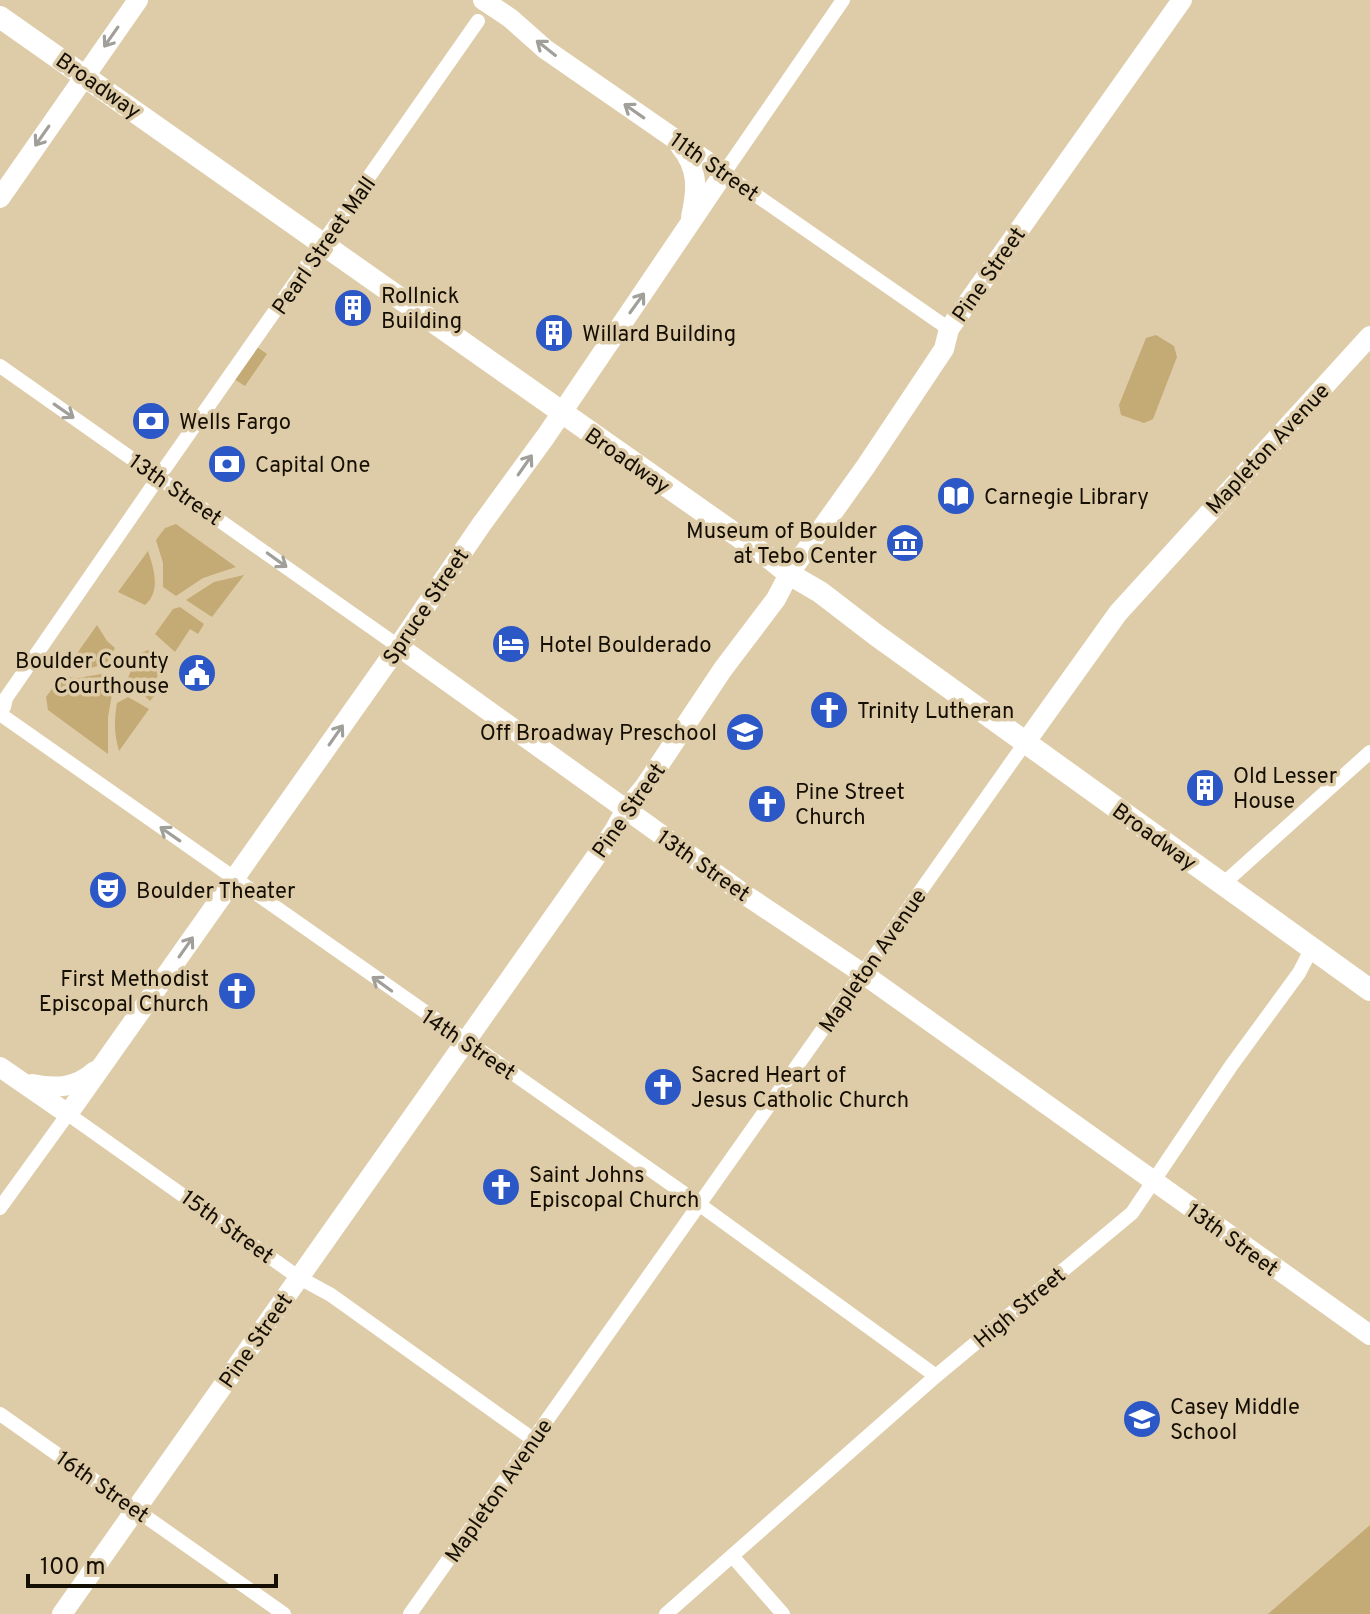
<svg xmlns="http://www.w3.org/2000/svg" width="1370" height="1614" font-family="Overpass,sans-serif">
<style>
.green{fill:#c4aa74}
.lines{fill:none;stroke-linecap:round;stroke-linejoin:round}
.street{stroke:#fff;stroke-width:14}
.secondary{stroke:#fff;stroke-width:20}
.primary{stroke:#fff;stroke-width:22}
.oneway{stroke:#a19f9a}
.labels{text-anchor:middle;stroke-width:7;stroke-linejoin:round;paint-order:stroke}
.street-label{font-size:22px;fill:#140e03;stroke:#decca9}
.poi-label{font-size:22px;fill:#140e03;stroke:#decca9;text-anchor:start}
</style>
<rect width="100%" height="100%" fill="#decca9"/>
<g class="green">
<polygon points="1156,335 1174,346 1177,357 1153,419 1144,423 1121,415 1119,405 1146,338"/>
<polygon points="257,347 267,354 245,386 234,379"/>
<polygon points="176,524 236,567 203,578 176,596 163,587 163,563 156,540 165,528"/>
<path d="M 148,551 C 154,569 161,591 145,605 L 118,592 Z"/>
<polygon points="244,575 212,617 186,600 214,582"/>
<polygon points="180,607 204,624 198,634 190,629 175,652 155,634 173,609"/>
<polygon points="97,625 107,641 115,648 107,663 88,669 66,669"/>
<polygon points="148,650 167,662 153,683 161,688 150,701 127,680 138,654"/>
<polygon points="101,674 114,683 108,717 108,754 48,710 46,697 61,677 78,678"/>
<path d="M 128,697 L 149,709 L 119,751 C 114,734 114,720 117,703 Z"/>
<polygon points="1370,1525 1370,1614 1268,1614"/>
</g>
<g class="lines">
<g class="street">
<polyline points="843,0 724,173 949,329"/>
<polyline points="0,366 398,646"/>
<polyline points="165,468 478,21"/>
<polyline points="4,707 6,698 156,481"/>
<polyline points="0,714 685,1194 936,1376"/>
<polyline points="1223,884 1370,752"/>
<polyline points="0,1208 68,1114 298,1277 331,1295 534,1440"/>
<polyline points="0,1414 284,1614"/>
<polyline points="733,1557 783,1614"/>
<polyline points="410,1614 1025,743"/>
<polyline points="666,1614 936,1376 1132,1213 1231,1066 1299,973 1312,948"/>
</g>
<g class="secondary">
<path d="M 680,146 C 699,169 697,190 691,217"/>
<polyline points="0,198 138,0"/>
<polyline points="398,646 744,894 862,973 1370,1335"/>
<polyline points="1025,743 1118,613 1370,336"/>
<polyline points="0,1067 68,1114 395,651 481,525 546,436 724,173 545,49 510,18 483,0"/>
<path d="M 32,1084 C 56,1089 76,1088 95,1071"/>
<polyline points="62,1614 614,831 626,809 645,786 723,669 776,599 789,574 866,466 944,349 949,329 1182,0"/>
</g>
<polyline class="primary" points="0,17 772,560 789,574 820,592 876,635 1370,990"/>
</g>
<defs><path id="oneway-shaft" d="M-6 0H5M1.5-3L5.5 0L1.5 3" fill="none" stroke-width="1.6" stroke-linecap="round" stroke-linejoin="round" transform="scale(2)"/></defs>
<g class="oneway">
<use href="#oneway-shaft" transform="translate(111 37) rotate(125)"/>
<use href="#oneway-shaft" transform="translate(546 48) rotate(-142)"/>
<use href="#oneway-shaft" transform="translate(634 111) rotate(-145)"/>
<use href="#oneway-shaft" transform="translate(42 136) rotate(125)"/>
<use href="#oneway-shaft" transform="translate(637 303) rotate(-54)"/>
<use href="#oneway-shaft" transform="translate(64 411) rotate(35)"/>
<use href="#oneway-shaft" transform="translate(525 465) rotate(-55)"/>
<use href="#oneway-shaft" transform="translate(277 560) rotate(36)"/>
<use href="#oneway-shaft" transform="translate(336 735) rotate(-55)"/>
<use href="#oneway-shaft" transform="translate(170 834) rotate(-145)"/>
<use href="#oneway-shaft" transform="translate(186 947) rotate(-55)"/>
<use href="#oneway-shaft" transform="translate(382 984) rotate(-144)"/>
</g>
<defs>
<g id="building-disc" transform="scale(2)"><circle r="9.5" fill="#2c57c6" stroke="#decca9"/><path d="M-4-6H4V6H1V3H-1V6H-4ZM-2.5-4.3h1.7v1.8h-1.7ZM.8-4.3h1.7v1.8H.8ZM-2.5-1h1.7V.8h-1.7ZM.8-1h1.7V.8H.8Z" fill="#fff"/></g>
<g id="bank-disc" transform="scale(2)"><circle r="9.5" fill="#2c57c6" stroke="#decca9"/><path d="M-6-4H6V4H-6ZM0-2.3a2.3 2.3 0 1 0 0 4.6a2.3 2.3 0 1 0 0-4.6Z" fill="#fff"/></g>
<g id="library-disc" transform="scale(2)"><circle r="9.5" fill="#2c57c6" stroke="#decca9"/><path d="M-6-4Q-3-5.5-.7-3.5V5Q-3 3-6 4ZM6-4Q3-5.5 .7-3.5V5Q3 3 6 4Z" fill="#fff"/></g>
<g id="museum-disc" transform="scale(2)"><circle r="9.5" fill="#2c57c6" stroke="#decca9"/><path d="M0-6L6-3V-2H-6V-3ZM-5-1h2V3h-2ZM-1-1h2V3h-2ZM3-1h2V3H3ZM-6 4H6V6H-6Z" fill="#fff"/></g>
<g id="hotel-disc" transform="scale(2)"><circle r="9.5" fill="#2c57c6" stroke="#decca9"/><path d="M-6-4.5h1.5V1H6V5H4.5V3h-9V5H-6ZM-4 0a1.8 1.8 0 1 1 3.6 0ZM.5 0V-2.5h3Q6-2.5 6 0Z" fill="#fff"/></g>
<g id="civic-disc" transform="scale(2)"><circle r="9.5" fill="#2c57c6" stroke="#decca9"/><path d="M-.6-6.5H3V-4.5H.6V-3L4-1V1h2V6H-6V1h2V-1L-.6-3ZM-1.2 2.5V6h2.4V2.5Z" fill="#fff"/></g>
<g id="church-disc" transform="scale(2)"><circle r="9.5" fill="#2c57c6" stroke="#decca9"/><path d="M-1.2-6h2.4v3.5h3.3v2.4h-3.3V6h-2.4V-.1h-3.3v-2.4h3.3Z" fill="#fff"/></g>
<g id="school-disc" transform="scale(2)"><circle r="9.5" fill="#2c57c6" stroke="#decca9"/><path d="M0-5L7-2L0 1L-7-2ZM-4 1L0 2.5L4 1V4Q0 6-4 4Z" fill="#fff"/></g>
<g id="theatre-disc" transform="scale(2)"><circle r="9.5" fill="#2c57c6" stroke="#decca9"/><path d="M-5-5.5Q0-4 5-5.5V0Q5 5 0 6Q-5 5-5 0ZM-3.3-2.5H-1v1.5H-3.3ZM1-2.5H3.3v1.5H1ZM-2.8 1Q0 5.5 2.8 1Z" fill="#fff"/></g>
</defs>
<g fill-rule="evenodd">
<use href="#building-disc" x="353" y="308"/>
<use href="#building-disc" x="554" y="333"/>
<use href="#bank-disc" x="151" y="421"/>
<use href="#bank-disc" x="227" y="464"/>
<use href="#library-disc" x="956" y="496"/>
<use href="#museum-disc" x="905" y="543"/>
<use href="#hotel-disc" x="511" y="644"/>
<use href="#civic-disc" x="197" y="673"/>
<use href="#church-disc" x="829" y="710"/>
<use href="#school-disc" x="745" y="732"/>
<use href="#building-disc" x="1205" y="788"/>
<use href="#church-disc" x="767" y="804"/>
<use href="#theatre-disc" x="108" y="890"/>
<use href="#church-disc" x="237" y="991"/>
<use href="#church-disc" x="663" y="1087"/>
<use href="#church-disc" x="501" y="1187"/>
<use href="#school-disc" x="1142" y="1419"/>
</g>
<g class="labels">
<g class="street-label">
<text transform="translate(99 85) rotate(35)" y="8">Broadway</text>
<text transform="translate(715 166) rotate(35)" y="8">11th Street</text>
<text transform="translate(323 245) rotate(-55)" y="8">Pearl Street Mall</text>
<text transform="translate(988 274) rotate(-55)" y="8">Pine Street</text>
<text transform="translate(1267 448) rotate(-47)" y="8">Mapleton Avenue</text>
<text transform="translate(628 460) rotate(35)" y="8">Broadway</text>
<text transform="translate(176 489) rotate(35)" y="8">13th Street</text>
<text transform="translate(425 606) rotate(-56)" y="8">Spruce Street</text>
<text transform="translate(628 810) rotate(-55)" y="8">Pine Street</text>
<text transform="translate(1155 836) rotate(36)" y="8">Broadway</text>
<text transform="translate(704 865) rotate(35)" y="8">13th Street</text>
<text transform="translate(872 960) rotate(-55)" y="8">Mapleton Avenue</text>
<text transform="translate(469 1044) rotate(34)" y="8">14th Street</text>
<text transform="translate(228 1226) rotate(36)" y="8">15th Street</text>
<text transform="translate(1233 1239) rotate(36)" y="8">13th Street</text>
<text transform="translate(1019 1307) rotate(-40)" y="8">High Street</text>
<text transform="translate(255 1340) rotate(-55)" y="8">Pine Street</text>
<text transform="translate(103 1486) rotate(35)" y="8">16th Street</text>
<text transform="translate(498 1490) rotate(-55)" y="8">Mapleton Avenue</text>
</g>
<g class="poi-label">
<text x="381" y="303">Rollnick<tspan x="381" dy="25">Building</tspan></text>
<text x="582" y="341">Willard Building</text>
<text x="179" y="429">Wells Fargo</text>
<text x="255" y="472">Capital One</text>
<text x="984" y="504">Carnegie Library</text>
<text x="877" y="538" text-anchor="end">Museum of Boulder<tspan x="877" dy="25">at Tebo Center</tspan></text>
<text x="539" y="652">Hotel Boulderado</text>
<text x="169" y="668" text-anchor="end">Boulder County<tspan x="169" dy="25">Courthouse</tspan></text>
<text x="857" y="718">Trinity Lutheran</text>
<text x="717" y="740" text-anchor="end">Off Broadway Preschool</text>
<text x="1233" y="783">Old Lesser<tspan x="1233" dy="25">House</tspan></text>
<text x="795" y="799">Pine Street<tspan x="795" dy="25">Church</tspan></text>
<text x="136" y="898">Boulder Theater</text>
<text x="209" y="986" text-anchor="end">First Methodist<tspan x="209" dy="25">Episcopal Church</tspan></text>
<text x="691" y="1082">Sacred Heart of<tspan x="691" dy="25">Jesus Catholic Church</tspan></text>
<text x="529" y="1182">Saint Johns<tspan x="529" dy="25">Episcopal Church</tspan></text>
<text x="1170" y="1414">Casey Middle<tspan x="1170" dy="25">School</tspan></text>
</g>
</g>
<path d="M28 1574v12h248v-12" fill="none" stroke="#140e03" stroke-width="4"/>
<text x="40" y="1574" font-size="24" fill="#140e03" stroke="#decca9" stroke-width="6" paint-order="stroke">100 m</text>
</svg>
